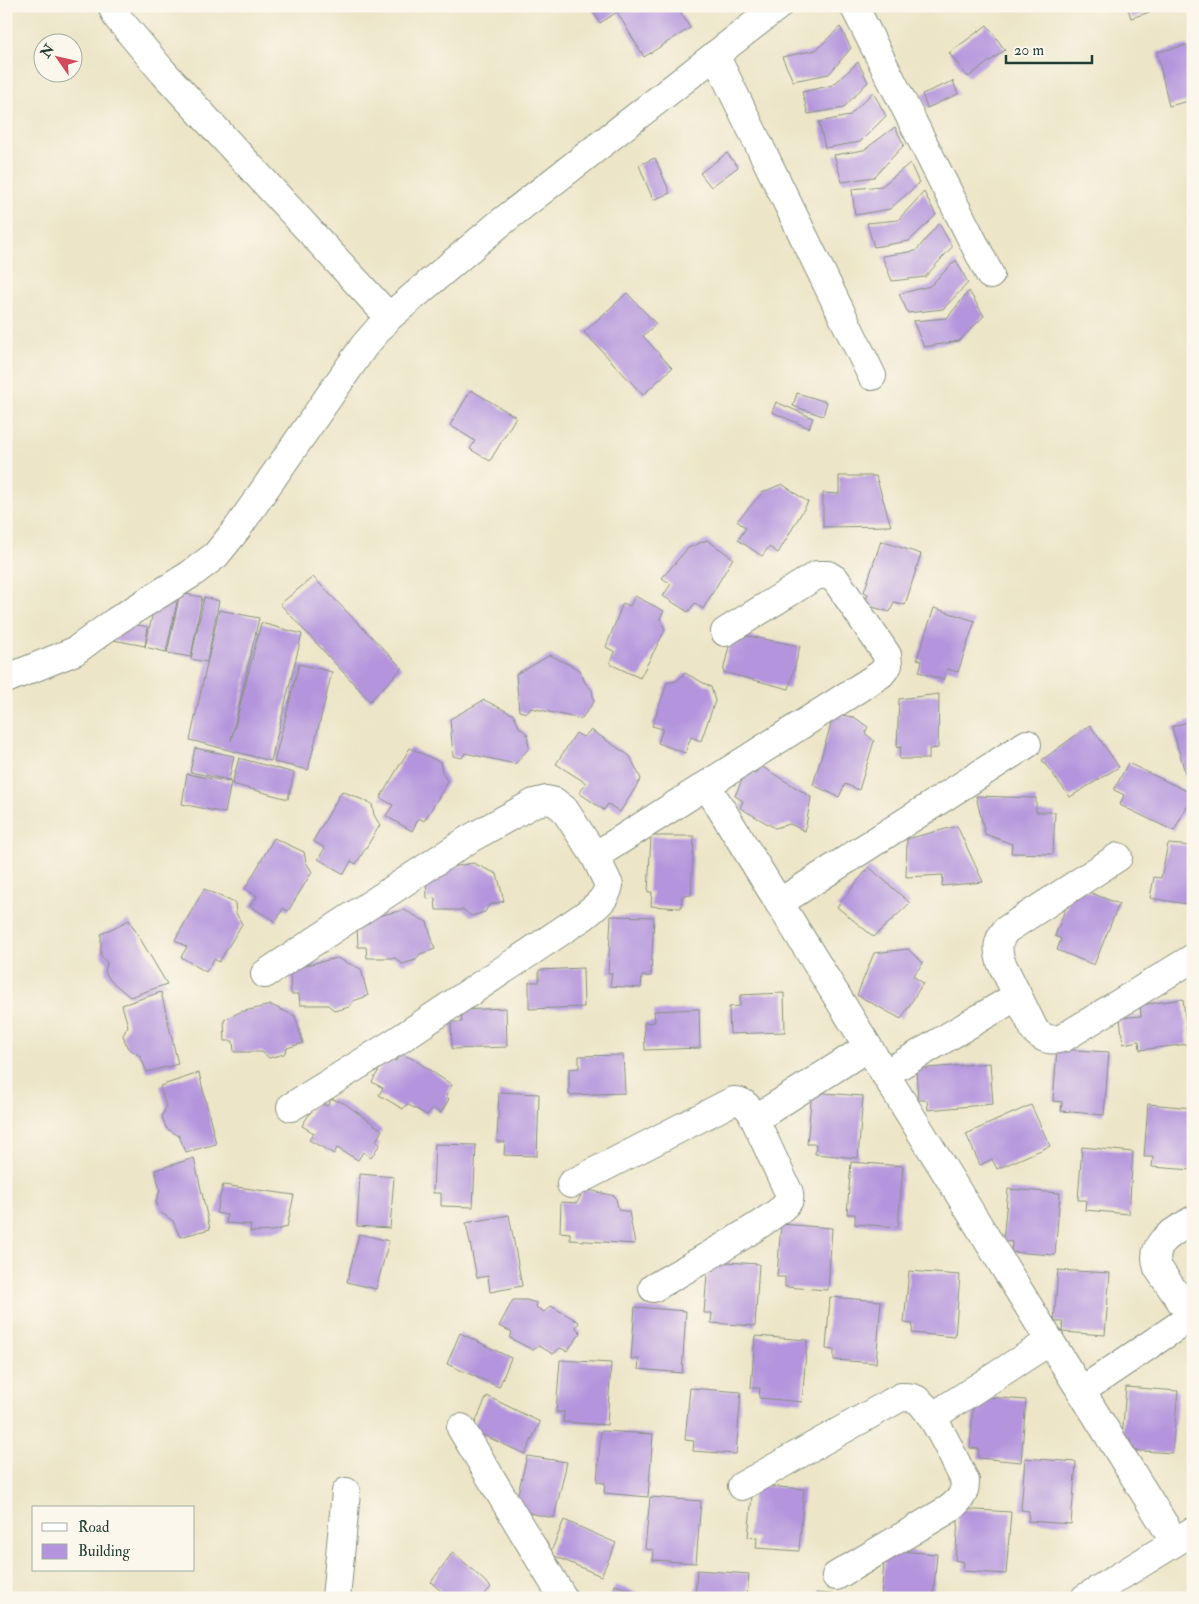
<svg xmlns="http://www.w3.org/2000/svg" width="1199" height="1604" font-family="'IM FELL Double Pica',serif">
<style>
.building{fill:#b495dd}
.lines{fill:none;stroke-linecap:round;stroke-linejoin:round}
.minor-casing{stroke:#86917e;stroke-width:30}
.minor{stroke:#fff;stroke-width:28}
</style>
<rect width="100%" height="100%" fill="#fbf7ec"/>
<filter id="ink" filterUnits="userSpaceOnUse"><feTurbulence type="fractalNoise" baseFrequency=".02" numOctaves="2"/><feDisplacementMap in="SourceGraphic" scale="10" xChannelSelector="R" yChannelSelector="G"/><feConvolveMatrix kernelMatrix="1 2 1 2 8 2 1 2 1" color-interpolation-filters="sRGB"/></filter>
<filter id="wash" filterUnits="userSpaceOnUse"><feTurbulence type="fractalNoise" baseFrequency=".0096" numOctaves="4" result="noise"/><feDisplacementMap in="SourceGraphic" scale="20" xChannelSelector="R" yChannelSelector="G"/><feGaussianBlur stdDeviation="1.12" result="paint"/><feColorMatrix in="noise" values="0 0 0 0 0 0 0 0 0 0 0 0 0 0 0 0 0 1.4 0 .05"/><feComposite in="paint" operator="in"/></filter>
<g filter="url(#wash)">
<rect width="100%" height="100%" fill="#ece5c7"/>
<g id="blocks">
<g class="building">
<polygon points="590,6 677,6 690,28 644,57 617,12 600,23"/>
<polygon points="1127,6 1152,6 1153,11 1131,18"/>
<polygon points="987,25 1005,50 968,77 949,53"/>
<polygon points="840,27 851,48 829,74 793,81 782,57 816,50"/>
<polygon points="1187,45 1193,72 1193,100 1169,106 1157,52"/>
<polygon points="858,62 868,82 843,108 808,114 802,92 833,85"/>
<polygon points="953,81 958,94 927,108 922,94"/>
<polygon points="873,92 886,116 860,142 825,148 819,122 849,116"/>
<polygon points="895,127 904,145 874,177 842,182 834,155 864,150"/>
<polygon points="727,153 738,167 711,187 700,173"/>
<polygon points="655,158 670,193 653,200 639,165"/>
<polygon points="910,163 919,183 890,209 855,215 852,189 882,186"/>
<polygon points="924,192 936,215 909,241 874,247 867,223 898,220"/>
<polygon points="939,223 952,247 925,277 892,281 882,256 916,251"/>
<polygon points="956,260 968,283 943,309 908,313 899,294 930,286"/>
<polygon points="969,291 984,316 959,341 924,347 913,321 947,318"/>
<polygon points="627,293 656,324 643,336 672,368 643,395 584,332"/>
<polygon points="471,390 516,417 490,461 470,449 475,441 450,425"/>
<polygon points="797,393 827,402 823,416 793,406"/>
<polygon points="776,402 813,418 809,428 772,412"/>
<polygon points="839,476 876,476 891,526 823,527 823,493 839,494"/>
<polygon points="782,484 808,502 778,553 769,547 762,556 738,540 746,528 737,521 763,492"/>
<polygon points="707,540 733,558 703,609 695,603 688,612 663,596 671,584 662,578 688,548"/>
<polygon points="881,541 921,554 905,605 894,602 890,612 865,605 868,594 864,592"/>
<polygon points="313,577 402,668 370,701 280,604"/>
<polygon points="180,593 202,597 191,657 167,653"/>
<polygon points="635,596 664,611 660,618 665,630 640,678 610,664 615,652 606,647 623,603 630,606"/>
<polygon points="204,597 219,601 207,662 191,659"/>
<polygon points="156,599 177,602 166,652 145,647"/>
<polygon points="934,608 975,621 958,672 947,669 943,680 919,672 922,661 917,659"/>
<polygon points="219,610 259,618 231,741 261,623 302,634 271,761 190,740"/>
<polygon points="116,621 148,627 145,646 113,640"/>
<polygon points="732,633 800,646 789,689 723,672"/>
<polygon points="550,655 580,670 585,683 592,690 594,702 581,719 531,708 527,713 519,711 516,674 528,668"/>
<polygon points="299,664 332,672 308,770 274,762"/>
<polygon points="685,673 711,687 715,701 701,741 691,737 685,753 658,743 663,729 652,726 667,683 677,681"/>
<polygon points="939,694 938,748 929,749 929,759 899,759 901,747 897,748 899,699"/>
<polygon points="484,700 514,715 519,727 527,734 529,748 515,764 465,753 462,758 453,756 450,719"/>
<polygon points="834,714 854,717 868,727 865,733 874,741 859,790 845,784 839,797 813,785"/>
<polygon points="1193,720 1193,774 1186,776 1172,727"/>
<polygon points="1090,725 1119,767 1070,797 1042,760"/>
<polygon points="591,730 630,756 641,779 620,812 608,804 604,810 579,793 586,783 556,764 576,733 583,737"/>
<polygon points="195,748 234,756 229,780 190,772"/>
<polygon points="410,748 440,762 442,772 448,782 424,821 419,818 412,831 386,816 393,805 380,798"/>
<polygon points="239,758 294,773 288,799 232,784"/>
<polygon points="1128,763 1193,794 1174,831 1120,805 1124,795 1114,790"/>
<polygon points="761,766 811,797 805,831 790,824 775,828 740,808 743,801 735,796 746,771 754,774"/>
<polygon points="187,774 231,782 225,813 182,804"/>
<polygon points="342,791 372,804 374,815 380,825 356,864 351,861 344,874 318,859 325,848 313,841"/>
<polygon points="976,796 1036,798 1036,812 1055,812 1053,854 1011,853 1012,844 985,834"/>
<polygon points="957,826 983,882 942,886 943,875 906,877 907,839"/>
<polygon points="651,836 694,836 691,895 682,896 681,908 651,906 652,892 648,892"/>
<polygon points="274,838 304,852 306,862 312,872 288,911 283,908 276,922 250,906 257,896 245,889"/>
<polygon points="1168,844 1193,846 1193,905 1150,898 1154,877 1161,878"/>
<polygon points="473,863 497,874 504,901 489,905 485,912 471,916 464,910 436,910 435,898 427,899 426,878 441,869"/>
<polygon points="869,867 910,903 874,937 837,907"/>
<polygon points="1074,886 1119,904 1094,965 1057,950 1061,939 1055,936"/>
<polygon points="204,889 235,903 236,913 242,924 219,962 214,959 206,972 181,957 187,947 175,940"/>
<polygon points="404,910 427,922 435,949 420,954 416,960 402,964 395,958 367,958 366,947 358,947 357,926 373,917"/>
<polygon points="611,916 654,917 651,976 642,976 641,988 610,986 612,973 608,973"/>
<polygon points="129,920 167,984 130,997 110,980 105,972 107,963 101,956 101,934"/>
<polygon points="908,949 923,963 913,976 923,983 901,1019 857,995 874,953"/>
<polygon points="337,958 361,969 368,996 353,1001 349,1007 335,1011 328,1005 300,1005 299,994 291,994 290,973 306,965"/>
<polygon points="583,968 584,1007 529,1009 529,982 539,982 539,970"/>
<polygon points="161,992 178,1064 147,1072 140,1056 127,1047 123,1035 128,1026 122,1005"/>
<polygon points="784,993 785,1032 730,1034 729,1007 740,1006 740,995"/>
<polygon points="1183,999 1188,1044 1140,1050 1139,1041 1123,1044 1120,1018 1141,1016 1140,1005"/>
<polygon points="271,1005 295,1016 303,1043 287,1048 284,1054 269,1058 262,1052 234,1052 233,1041 225,1041 224,1020 240,1012"/>
<polygon points="506,1008 507,1047 452,1049 451,1022 462,1022 461,1010"/>
<polygon points="699,1009 700,1048 645,1050 644,1023 655,1022 654,1011"/>
<polygon points="1057,1049 1109,1052 1104,1115 1061,1111 1062,1102 1053,1101"/>
<polygon points="402,1054 413,1059 452,1085 446,1096 449,1099 441,1113 433,1108 427,1115 407,1104 403,1109 379,1095 383,1088 372,1082 387,1056 396,1061"/>
<polygon points="623,1055 625,1093 569,1095 569,1069 579,1068 579,1056"/>
<polygon points="990,1063 993,1104 928,1110 927,1100 918,1100 916,1069"/>
<polygon points="199,1073 216,1144 186,1152 179,1136 166,1128 162,1116 166,1107 160,1086"/>
<polygon points="499,1092 539,1094 537,1156 504,1155 505,1142 497,1142"/>
<polygon points="812,1092 863,1096 858,1158 815,1154 816,1144 807,1144"/>
<polygon points="332,1099 344,1103 382,1130 376,1141 380,1144 371,1158 363,1152 358,1160 337,1148 334,1154 309,1140 314,1133 302,1126 317,1101 327,1106"/>
<polygon points="1148,1104 1193,1108 1193,1170 1152,1167 1153,1157 1144,1157"/>
<polygon points="1031,1105 1050,1146 997,1169 992,1159 980,1165 966,1134"/>
<polygon points="435,1144 476,1145 473,1207 441,1206 441,1193 433,1193"/>
<polygon points="1082,1147 1133,1152 1129,1214 1085,1210 1086,1200 1078,1200"/>
<polygon points="194,1158 210,1229 180,1237 173,1221 160,1212 156,1201 160,1191 155,1170"/>
<polygon points="851,1162 903,1166 898,1227 855,1224 855,1214 847,1214"/>
<polygon points="360,1174 394,1177 390,1228 357,1226"/>
<polygon points="223,1185 294,1195 287,1227 273,1231 250,1232 251,1225 226,1223 227,1215 216,1213"/>
<polygon points="584,1189 615,1196 619,1210 629,1212 635,1244 570,1240 570,1233 560,1232 561,1202 577,1203"/>
<polygon points="1008,1189 1060,1193 1055,1255 1011,1252 1012,1242 1003,1241"/>
<polygon points="509,1215 522,1286 490,1292 488,1276 477,1278 466,1223"/>
<polygon points="781,1224 832,1228 828,1290 785,1287 785,1277 777,1277"/>
<polygon points="359,1234 389,1241 376,1289 347,1282"/>
<polygon points="708,1261 759,1264 755,1326 711,1323 712,1313 704,1313"/>
<polygon points="1058,1270 1110,1273 1105,1335 1062,1332 1063,1322 1054,1322"/>
<polygon points="909,1271 960,1275 955,1337 912,1333 913,1324 904,1323"/>
<polygon points="830,1297 881,1301 876,1363 834,1360 834,1350 826,1349"/>
<polygon points="513,1300 526,1300 537,1303 536,1307 544,1312 551,1306 579,1322 576,1328 581,1333 567,1351 560,1348 553,1354 539,1346 533,1350 510,1338 512,1332 499,1326"/>
<polygon points="635,1307 686,1311 682,1373 638,1369 639,1359 631,1359"/>
<polygon points="460,1333 511,1358 499,1387 447,1364"/>
<polygon points="755,1336 807,1340 802,1402 759,1398 760,1388 751,1388"/>
<polygon points="560,1360 611,1363 607,1425 563,1422 564,1412 556,1412"/>
<polygon points="1126,1387 1178,1391 1172,1453 1129,1450 1131,1440 1122,1439"/>
<polygon points="690,1388 741,1392 736,1454 693,1451 694,1441 685,1440"/>
<polygon points="487,1396 540,1422 525,1454 472,1430"/>
<polygon points="974,1396 1026,1400 1021,1462 978,1458 979,1449 970,1448"/>
<polygon points="601,1431 653,1434 648,1497 604,1493 605,1483 597,1482"/>
<polygon points="527,1456 567,1462 554,1518 514,1510"/>
<polygon points="1025,1458 1076,1462 1071,1524 1028,1521 1029,1511 1021,1510"/>
<polygon points="753,1485 804,1489 799,1551 756,1548 757,1538 748,1537"/>
<polygon points="650,1497 701,1501 696,1563 653,1560 654,1550 645,1549"/>
<polygon points="959,1509 1011,1512 1006,1574 963,1571 964,1562 955,1560"/>
<polygon points="564,1520 616,1543 601,1576 550,1554"/>
<polygon points="885,1550 937,1554 933,1598 881,1598"/>
<polygon points="453,1552 491,1587 482,1598 448,1598 431,1582"/>
<polygon points="697,1570 749,1574 747,1598 695,1598"/>
<polygon points="615,1585 645,1595 644,1598 611,1598"/>
<polygon points="816,1593 856,1596 855,1598 815,1598"/>
</g>
</g>
</g>
<g filter="url(#ink)">
<use href="#blocks" fill-opacity="0" stroke="#86917e" stroke-width="1"/>
<g class="lines">
<g class="minor-casing">
<g id="minor">
<polyline points="112,6 117,17 163,72 389,317"/>
<polyline points="854,6 990,275"/>
<polyline points="715,55 872,376"/>
<polyline points="6,679 75,651 116,621 191,574 216,555 237,529 364,346 389,317 499,224 778,6"/>
<polyline points="707,786 1050,1341 1175,1542"/>
<polyline points="595,856 881,674 888,665 887,655 836,580 828,575 817,575 725,632"/>
<path d="M 1118,857 L 1006,930 C 997,941 997,948 1001,962 L 1035,1031 C 1045,1040 1051,1041 1063,1038 L 1193,958"/>
<polyline points="779,903 1027,744"/>
<path d="M 265,974 L 471,838 L 534,803 L 546,800 L 555,802 L 564,809 L 595,856 L 609,885 C 606,900 596,906 584,916 L 397,1041 L 291,1107"/>
<polyline points="885,1074 1017,996"/>
<polyline points="755,1119 868,1047"/>
<path d="M 571,1184 L 733,1101 C 742,1101 745,1104 751,1111 L 789,1193 C 789,1195 790,1198 789,1200 C 782,1216 675,1275 653,1288"/>
<path d="M 1193,1220 C 1174,1232 1149,1242 1158,1268 L 1193,1319"/>
<polyline points="1081,1391 1191,1317"/>
<polyline points="932,1417 1050,1341"/>
<polyline points="461,1428 563,1598"/>
<path d="M 742,1486 L 901,1397 C 908,1397 915,1397 920,1402 C 936,1417 955,1461 965,1481 C 965,1495 959,1501 949,1509 L 836,1576"/>
<polyline points="336,1598 346,1492"/>
<polyline points="1085,1598 1193,1531"/>
</g>
</g>
<use href="#minor" class="minor"/>
</g>
</g>
<rect width="1199" height="1604" fill="none" stroke="#fbf7ec" stroke-width="25"/>
<rect x="32" y="1506" width="162" height="65" fill="#fbf7ec" stroke="#a3ada2"/>
<rect x="42" y="1523" width="25" height="8" fill="#ffffff" stroke="#a3ada2"/>
<text x="78" y="1532" font-size="15" fill="#1f3d34">Road</text>
<rect x="42" y="1544" width="25" height="15" fill="#b495dd" stroke="#a3ada2"/>
<text x="78" y="1556" font-size="15" fill="#1f3d34">Building</text>
<g transform="translate(58 58) rotate(304)"><circle r="24" fill="#fbf7ec" stroke="#a3ada2"/>
<path d="M0-4L9 19L0 12L-9 19Z" fill="#d1495b"/>
<text y="-8" font-size="14" font-weight="bold" text-anchor="middle" fill="#1f3d34">N</text>
</g>
<path d="M1006 55v8h86v-8" fill="none" stroke="#1f3d34" stroke-width="2.5"/>
<text x="1014" y="55" font-size="15" fill="#1f3d34" stroke="#fbf7ec" stroke-width="4" paint-order="stroke">20 m</text>
</svg>
